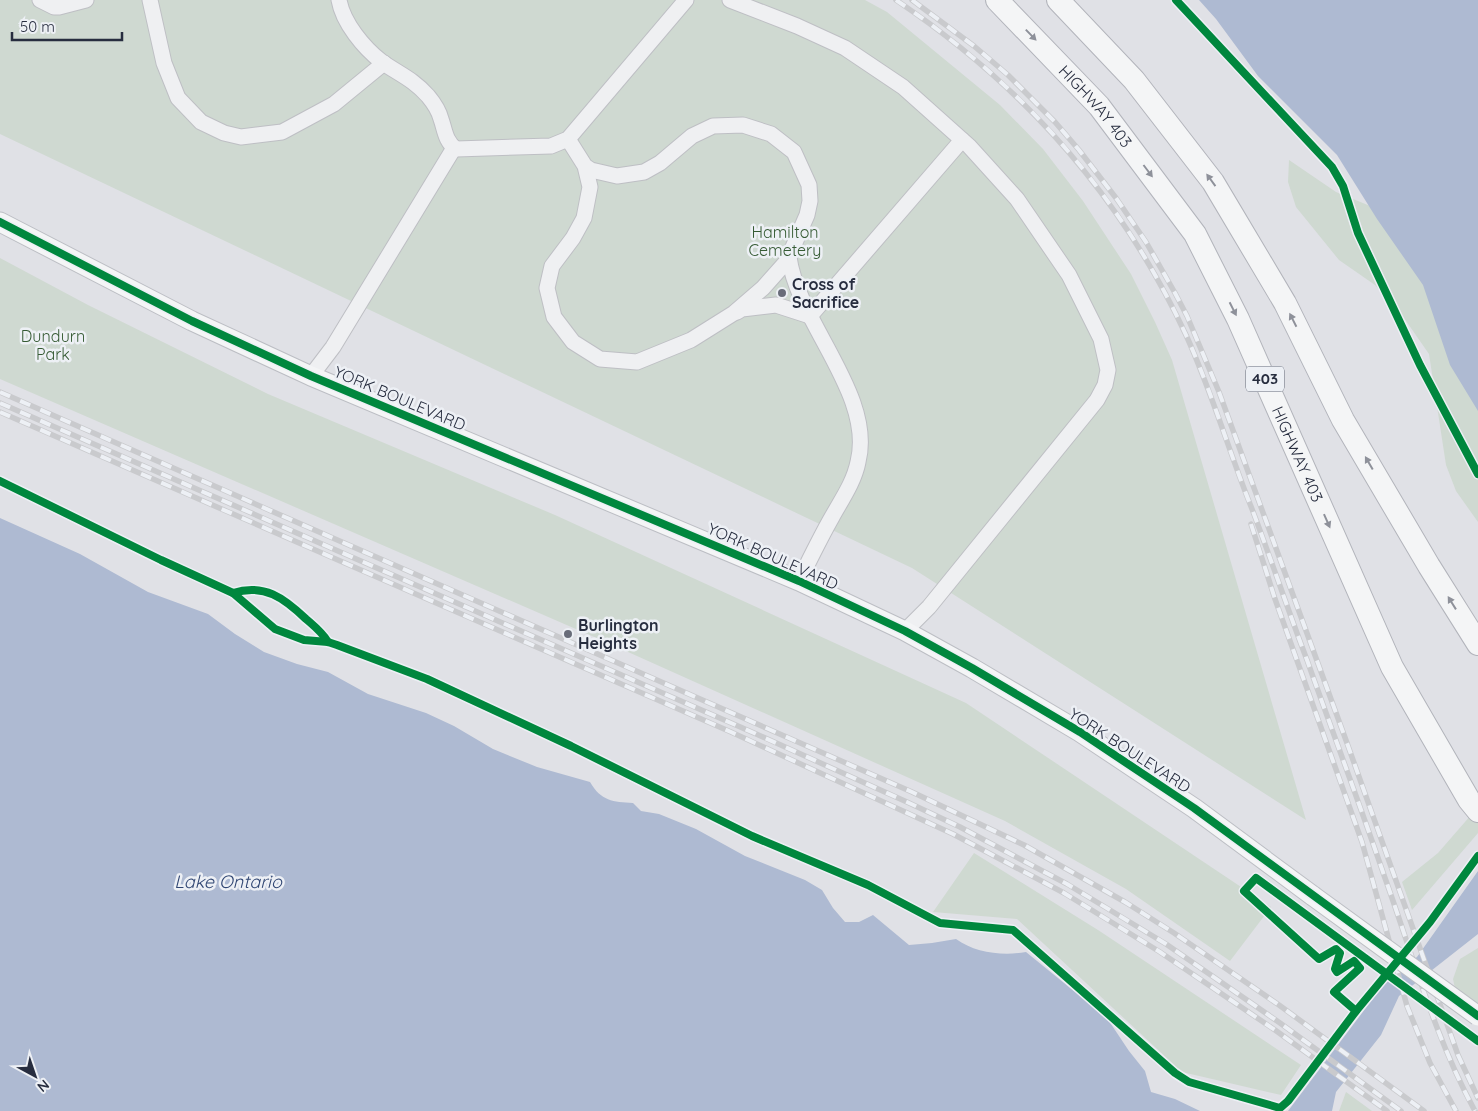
<svg xmlns="http://www.w3.org/2000/svg" width="1478" height="1111" font-family="Quicksand,sans-serif">
<style>
.green{fill:#cfd9d1}
.water{fill:#aebad2}
.lines{fill:none;stroke-linecap:round;stroke-linejoin:round}
.minor-casing{stroke:#bebfc4;stroke-width:17}
.major-casing{stroke:#bcbec4;stroke-width:21}
.highway-casing{stroke:#b2b4bb;stroke-width:24}
.minor{stroke:#eff0f2;stroke-width:15}
.major{stroke:#f4f5f6;stroke-width:19}
.highway{stroke:#f4f5f6;stroke-width:22}
.rail-casing{stroke:#c9cacd;stroke-width:5.5}
.rail{stroke:#edf0f5;stroke-width:4;stroke-dasharray:11;stroke-linecap:butt}
.major-bridge-casing{stroke:#bcbec4;stroke-width:21;stroke-linecap:butt}
.major-bridge{stroke:#f4f5f6;stroke-width:19}
.cycleway-casing{stroke:#edf0f5;stroke-width:11}
.cycleway{stroke:#00873e;stroke-width:8}
.oneway{fill:#8e919a}
.poi-dot{fill:#686c79;stroke:#edf0f5;stroke-width:2}
.labels{text-anchor:middle;stroke-width:5;stroke-linejoin:round;paint-order:stroke}
.shield{fill:#edf0f5;stroke:#626876;stroke-width:1}
.shield-label{font-size:15px;font-weight:bold;fill:#272d3f}
.street-label{font-size:16px;fill:#272d3f;stroke:#edf0f5}
.park-label{font-size:16px;fill:#365b34;stroke:#edf0f5}
.poi-label{font-size:16px;font-weight:bold;fill:#272d3f;stroke:#edf0f5;text-anchor:start}
.water-label{font-size:18px;font-style:italic;fill:#304673;stroke:#edf0f5}
</style>
<rect width="100%" height="100%" fill="#e0e1e6"/>
<g class="green">
<polygon points="0,0 865,0 887,12 1000,105 1043,149 1083,201 1131,274 1155,322 1172,360 1306,820 912,568 0,134"/>
<polygon points="1289,160 1336,192 1375,208 1478,360 1478,522 1456,491 1446,465 1429,354 1404,318 1375,285 1339,260 1296,207 1288,182"/>
<polygon points="0,258 88,305 268,394 555,515 966,703 1271,907 1230,961 1126,889 1005,821 608,643 0,379"/>
<polygon points="1478,807 1478,833 1412,910 1402,882 1438,853"/>
<polygon points="974,853 1098,930 1301,1065 1281,1095 1182,1072 1017,919 933,912"/>
<polygon points="1478,948 1478,1004 1457,998 1453,979 1460,959"/>
<polygon points="1346,1092 1372,1111 1339,1111"/>
</g>
<g class="water">
<polygon points="1199,0 1478,0 1478,411 1450,365 1423,285 1377,219 1337,155 1258,76 1216,19"/>
<path d="M 0,518 L 80,554 L 148,592 L 208,614 L 235,634 L 264,652 L 297,664 L 328,672 L 368,694 L 426,713 L 454,726 L 493,749 L 537,767 L 590,782 C 601,801 613,802 633,803 L 641,811 L 659,814 L 696,829 L 745,856 L 805,880 L 822,890 L 833,908 L 845,922 L 859,922 L 873,915 L 909,945 L 932,943 L 956,939 C 975,953 1003,956 1026,952 L 1107,1018 L 1129,1051 L 1145,1071 L 1151,1092 L 1175,1099 L 1200,1111 L 0,1111 Z"/>
<polygon points="1478,871 1478,934 1399,996 1381,1035 1336,1092 1332,1111 1288,1111 1390,976 1417,957"/>
</g>
<g class="lines">
<g class="minor-casing">
<g id="minor">
<polyline points="40,0 54,7 59,7 86,0"/>
<polyline points="150,0 164,63 178,98 201,122 224,133 241,137 282,132 334,104 384,63"/>
<path d="M 339,0 C 343,23 364,48 382,62 C 399,74 413,79 428,96 C 433,102 439,111 441,119 C 445,130 445,141 456,149 L 551,146 L 568,139 L 686,0"/>
<polyline points="730,0 797,26 845,48 903,87 969,146 1017,199 1069,275 1101,339 1108,370 1105,385 1097,400 929,607 905,631"/>
<polyline points="568,139 585,166 590,187 584,218 573,238 552,266 547,288 554,317 573,342 600,359 637,362 691,340 734,313 763,288 787,261 807,215 810,201 809,185 794,152 771,134 743,125 713,126 692,136 660,163 644,172 617,176 591,170 585,166"/>
<path d="M 789,257 C 798,323 875,395 858,462 C 854,482 842,499 832,517 C 820,538 810,559 799,581"/>
<polyline points="737,312 742,309 776,305 810,316"/>
<polyline points="810,316 962,140"/>
<polyline points="311,376 333,347 454,148"/>
</g>
</g>
<g class="major-casing">
<polyline id="major" points="0,222 192,321 311,376 799,581 905,631 972,668 1080,732 1194,808 1313,896"/>
</g>
<g class="highway-casing">
<g id="highway">
<path id="s1" d="M 997,0 L 1099,106 L 1195,234 L 1238,319 L 1392,667 L 1469,800 L 1478,811"/>
<polyline points="1058,0 1134,80 1213,182 1285,303 1343,420 1429,566 1478,644"/>
</g>
</g>
<use href="#minor" class="minor"/>
<use href="#major" class="major"/>
<use href="#highway" class="highway"/>
<g class="rail-casing">
<g id="rail">
<path d="M 896,0 C 1024,86 1121,195 1186,335 C 1212,392 1229,452 1252,509 C 1271,559 1288,610 1307,660 C 1333,733 1360,805 1385,878 C 1413,956 1435,1038 1475,1111"/>
<polyline points="912,0 974,46 1008,75 1055,122 1079,150 1116,198 1146,242 1175,293 1187,316 1219,392 1347,743 1458,1055 1478,1098"/>
<polyline points="0,392 912,792 1024,845 1125,902 1174,933 1279,1005 1424,1111"/>
<polyline points="0,403 754,733 907,802 960,827 1067,884 1166,944 1280,1023 1401,1111"/>
<polyline points="0,412 731,732 953,834 1064,893 1160,952 1275,1030 1387,1111"/>
<polyline points="1251,524 1275,599 1362,842 1407,1006 1430,1063 1456,1111"/>
</g>
</g>
<use href="#rail" class="rail"/>
<g class="major-bridge-casing">
<polyline id="major-bridge" points="1313,896 1478,1016"/>
</g>
<use href="#major-bridge" class="major-bridge"/>
<g class="cycleway-casing">
<g id="cycleway">
<polyline points="1176,0 1332,167 1343,186 1358,233 1420,365 1478,474"/>
<polyline points="0,222 192,321 311,376 799,581 905,631 972,668 1080,732 1194,808 1478,1016"/>
<polyline points="0,481 161,560 233,593 275,629 304,640 328,642 337,645 427,679 571,746 752,836 868,885 940,923 1013,930 1175,1073 1189,1082 1280,1108 1288,1101 1356,1011 1430,922 1478,856"/>
<path d="M 233,593 C 264,583 284,598 306,619 C 314,626 322,632 328,642"/>
<polyline points="1356,1011 1334,992 1360,968 1354,961 1337,972 1335,969 1340,953 1336,949 1319,959 1244,891 1256,878 1478,1041"/>
</g>
</g>
<use href="#cycleway" class="cycleway"/>
</g>
<defs><path id="oneway-solid" d="M-6-.8H1V-3.2L6.5 0L1 3.2V.8H-6Z" transform="scale(1.25)"/></defs>
<g class="oneway">
<use href="#oneway-solid" transform="translate(1031 35) rotate(46)"/>
<use href="#oneway-solid" transform="translate(1148 171) rotate(53)"/>
<use href="#oneway-solid" transform="translate(1211 180) rotate(-126)"/>
<use href="#oneway-solid" transform="translate(1233 309) rotate(63)"/>
<use href="#oneway-solid" transform="translate(1293 320) rotate(-117)"/>
<use href="#oneway-solid" transform="translate(1369 463) rotate(-120)"/>
<use href="#oneway-solid" transform="translate(1327 521) rotate(66)"/>
<use href="#oneway-solid" transform="translate(1452 603) rotate(-122)"/>
</g>
<g class="poi-dot">
<circle cx="782" cy="293" r="5"/>
<circle cx="568" cy="634" r="5"/>
</g>
<g class="labels">
<rect class="shield" x="1246" y="366.5" width="38" height="25" rx="4"/>
<g class="shield-label">
<text x="1265" y="384">403</text>
</g>
<g class="street-label">
<text dy="6" stroke="none"><textPath href="#s1" startOffset="145">HIGHWAY 403</textPath></text>
<text transform="translate(400 398) rotate(23)" y="6">YORK BOULEVARD</text>
<text dy="6" stroke="none"><textPath href="#s1" startOffset="550">HIGHWAY 403</textPath></text>
<text transform="translate(773 556) rotate(24)" y="6">YORK BOULEVARD</text>
<text transform="translate(1130 750) rotate(33)" y="6">YORK BOULEVARD</text>
</g>
<g class="park-label">
<text x="785" y="238">Hamilton<tspan x="785" dy="18">Cemetery</tspan></text>
<text x="53" y="342">Dundurn<tspan x="53" dy="18">Park</tspan></text>
</g>
<g class="poi-label">
<text x="792" y="290">Cross of<tspan x="792" dy="18">Sacrifice</tspan></text>
<text x="578" y="631">Burlington<tspan x="578" dy="18">Heights</tspan></text>
</g>
<g class="water-label">
<text x="228" y="888">Lake Ontario</text>
</g>
</g>
<g transform="translate(35 1076) rotate(140)" stroke="#edf0f5" stroke-width="4" paint-order="stroke">
<path d="M0-4L9 19L0 12L-9 19Z" fill="#272d3f"/>
<text y="-8" font-size="14" font-weight="bold" text-anchor="middle" fill="#272d3f">N</text>
</g>
<path d="M12 32v8h110v-8" fill="none" stroke="#272d3f" stroke-width="2.5"/>
<text x="20" y="32" font-size="15" fill="#272d3f" stroke="#edf0f5" stroke-width="4" paint-order="stroke">50 m</text>
</svg>
